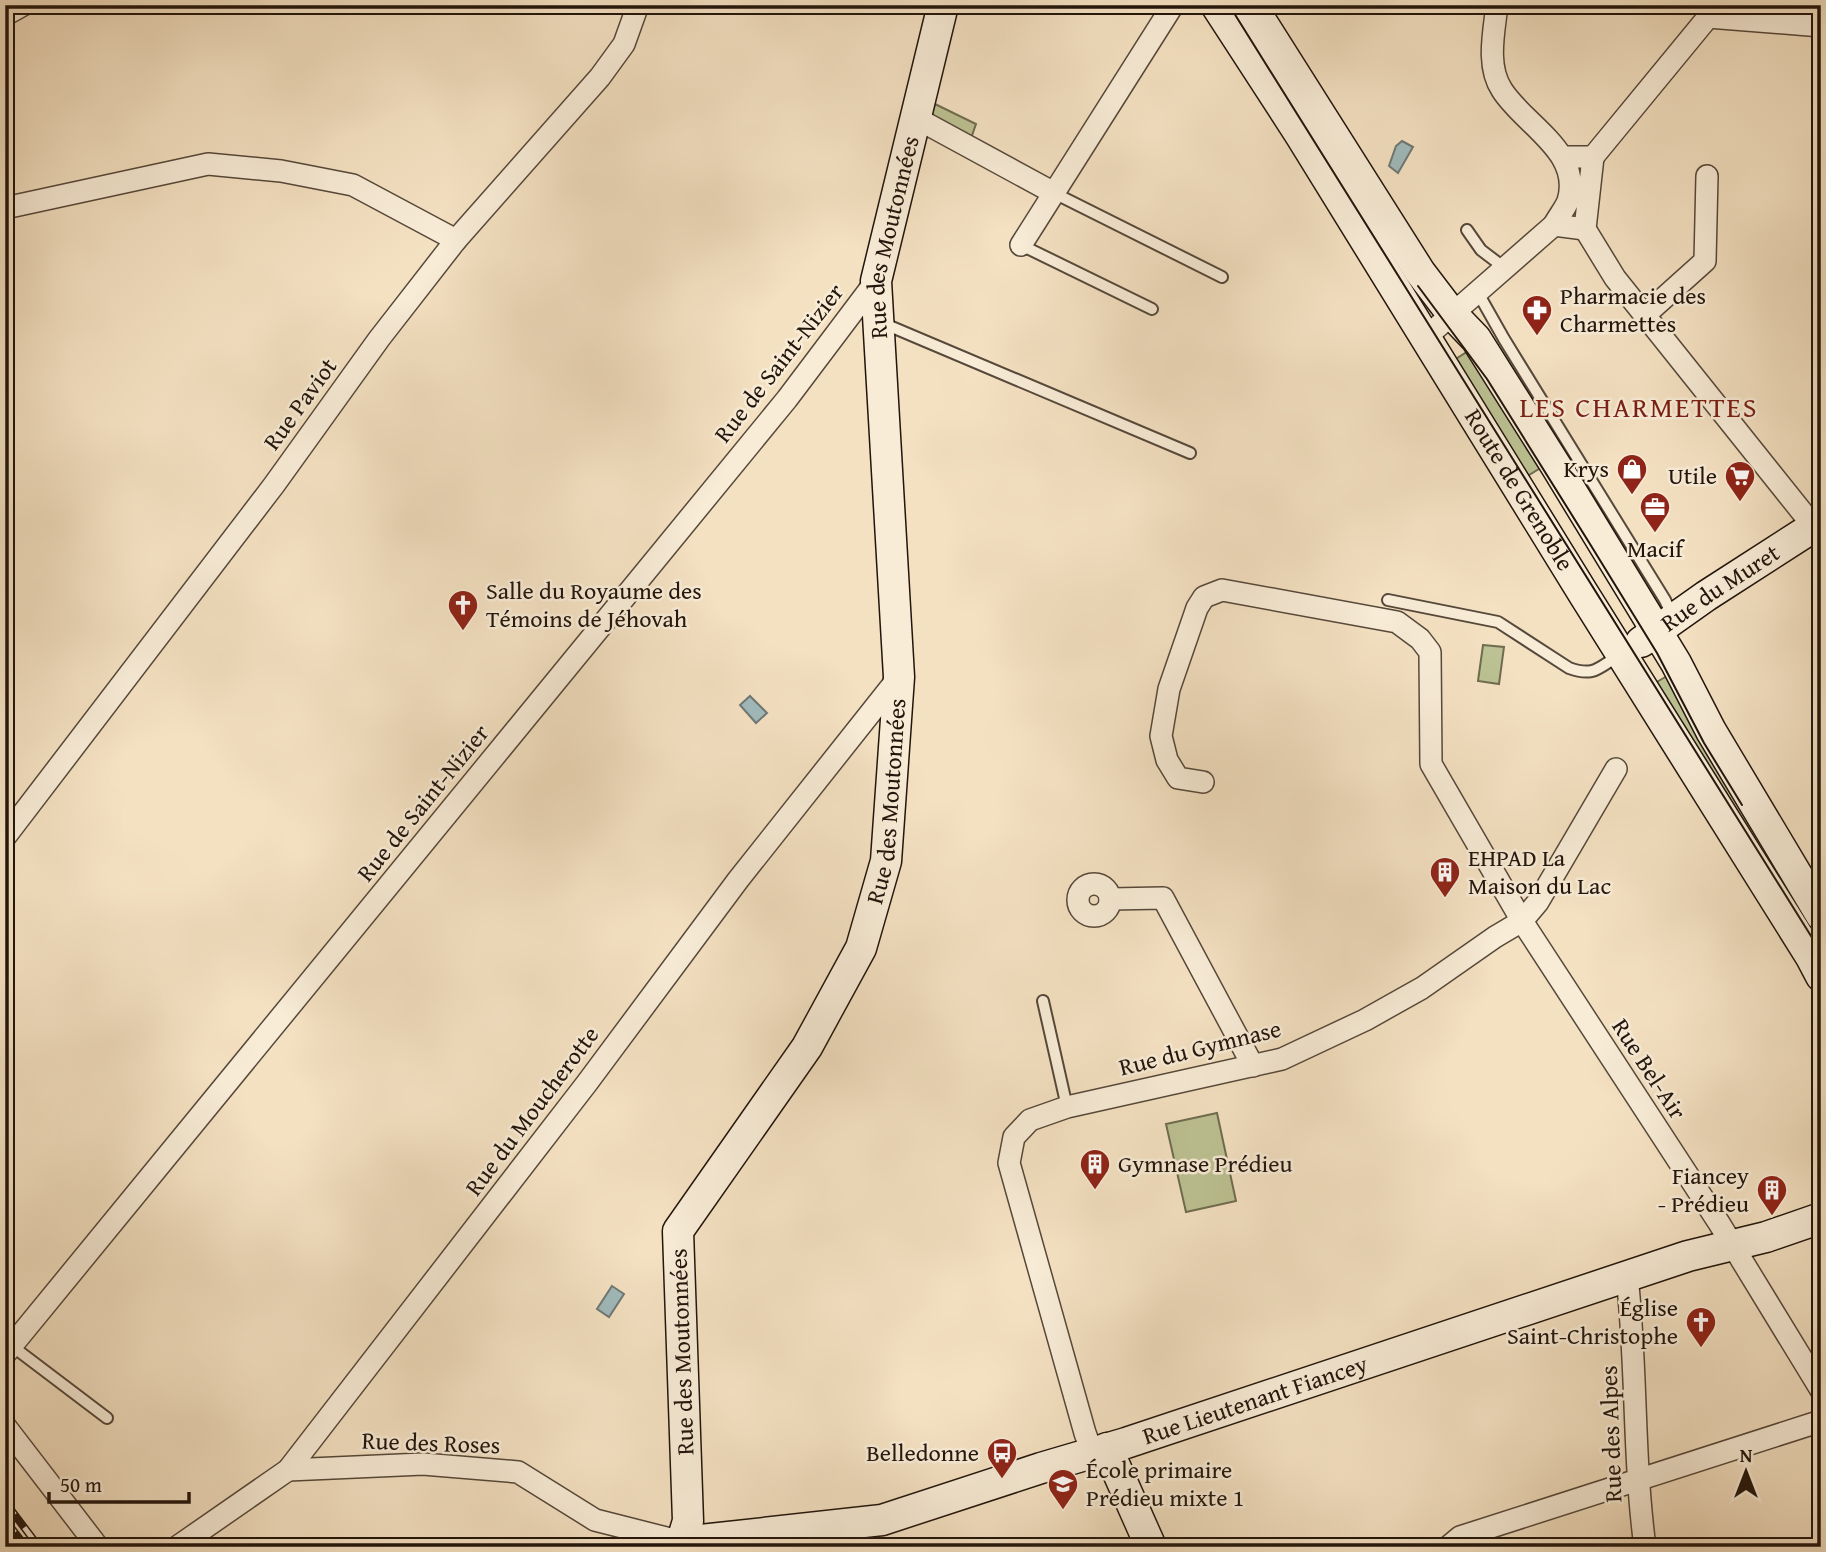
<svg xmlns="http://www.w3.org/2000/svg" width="1826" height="1552" font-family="'Gentium Book Plus',serif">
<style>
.green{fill:#bcc293;stroke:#6f6c50;stroke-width:2}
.water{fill:#a0bbbd;stroke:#6e7976;stroke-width:2}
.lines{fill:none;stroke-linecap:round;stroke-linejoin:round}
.lane-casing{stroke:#56483a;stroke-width:14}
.street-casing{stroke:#56483a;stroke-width:24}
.secondary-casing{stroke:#22150c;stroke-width:33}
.lane{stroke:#f8ecd7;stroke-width:10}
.street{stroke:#f8ecd7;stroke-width:21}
.secondary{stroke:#f8ecd7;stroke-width:30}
.tram{stroke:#22150c;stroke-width:2}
.rail-casing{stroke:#22150c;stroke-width:8}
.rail{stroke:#f8ecd7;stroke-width:5;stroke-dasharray:16;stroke-linecap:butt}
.labels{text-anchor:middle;stroke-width:5;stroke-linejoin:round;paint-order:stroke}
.street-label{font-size:24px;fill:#22150c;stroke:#f8ecd7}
.poi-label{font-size:24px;fill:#22150c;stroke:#f8ecd7;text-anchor:start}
.quarter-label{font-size:28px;letter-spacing:2px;fill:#7a1f14;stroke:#f8ecd7}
</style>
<rect width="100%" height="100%" fill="#f4e1c2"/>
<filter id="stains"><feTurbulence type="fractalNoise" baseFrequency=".00286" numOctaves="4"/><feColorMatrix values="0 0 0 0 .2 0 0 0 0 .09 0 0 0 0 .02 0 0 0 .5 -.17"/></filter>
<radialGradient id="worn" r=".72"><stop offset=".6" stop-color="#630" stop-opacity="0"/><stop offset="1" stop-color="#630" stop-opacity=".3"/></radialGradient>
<g class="green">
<polygon points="935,104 976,124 969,144 930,121"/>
<polygon points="1473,348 1547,464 1521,480 1448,364"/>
<polygon points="1483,645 1504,647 1499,684 1478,681"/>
<polygon points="1672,673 1821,926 1821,963 1650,686"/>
<polygon points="1217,1113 1236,1201 1186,1212 1166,1124"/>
</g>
<g class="water">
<polygon points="1402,141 1413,147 1398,173 1389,166 1396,146"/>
<polygon points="750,696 767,713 756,723 740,705"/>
<polygon points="612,1286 624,1294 609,1317 597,1309"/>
</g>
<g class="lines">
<g class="lane-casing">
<g id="lane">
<polyline points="1054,193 1222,277"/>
<polyline points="1467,230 1481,250 1506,269"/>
<polyline points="1021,245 1152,309"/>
<polyline points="1478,293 1504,339 1665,600 1673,617"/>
<polyline points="880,322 1190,453"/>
<path d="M 1388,600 L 1498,622 L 1569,668 C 1594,677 1598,668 1618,656"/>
<polyline points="1043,1001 1067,1107"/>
<polyline points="12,1346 107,1418"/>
</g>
</g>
<g class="street-casing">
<g id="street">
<path d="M 1497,5 C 1494,32 1486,66 1502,90 C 1524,125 1583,152 1568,201 C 1565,209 1558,217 1554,225 L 1585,229 L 1593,157 L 1563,157"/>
<polyline points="5,15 23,5"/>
<polyline points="1708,17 1821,26"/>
<polyline points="916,118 1054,193"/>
<polyline points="1593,157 1718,5"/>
<polyline points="5,208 208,164 281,171 353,185 456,240"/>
<polyline points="1585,229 1615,278 1814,527"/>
<polyline points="1021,245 1173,5"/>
<polyline points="1646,314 1705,261 1707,176"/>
<polyline points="1426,337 1554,225"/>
<polyline points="1203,782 1178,778 1167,760 1161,736 1169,689 1197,608 1204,597 1222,590 1397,622 1420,639 1430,652 1431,764 1522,921 1719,1223 1821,1390"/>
<polyline points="5,837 274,485 379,339 456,240 600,77 624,44 638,5"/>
<circle cx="1094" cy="900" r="16"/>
<polyline points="1110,899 1163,898 1253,1066"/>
<path d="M 1627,1276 C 1637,1366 1633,1457 1645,1547"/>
<polyline points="5,1354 787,399 876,281"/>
<polyline points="5,1426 98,1547"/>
<polyline points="1092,1452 1085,1433 1009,1163 1014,1137 1030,1120 1067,1107 1282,1059 1365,1020 1422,988 1495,937 1522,921 1538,902 1616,769"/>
<polyline points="288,1470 423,1464 518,1472 595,1520 682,1542"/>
<polyline points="177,1547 288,1470 587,1083 738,880 899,677"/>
<polyline points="1448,1547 1460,1537 1821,1421"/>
</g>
</g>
<g class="secondary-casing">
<g id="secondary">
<path id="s1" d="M 1216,5 L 1301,136 L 1583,593 L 1811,957 L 1821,976"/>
<polyline points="1251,5 1420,272 1452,314 1476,339 1556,466 1676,663 1711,731 1821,915"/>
<path id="s2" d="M 1641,642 L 1706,596 L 1821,522"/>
<polyline points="1107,1448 1151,1547"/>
<path id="s3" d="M 682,1542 L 882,1520 L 1041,1468 L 1126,1443 L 1688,1256 L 1766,1237 L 1821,1218"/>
<path id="s4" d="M 680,1547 L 688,1521 L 678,1231 L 807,1047 L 861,948 L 886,861 L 899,677 L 876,281 L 943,5"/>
</g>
</g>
<use href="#lane" class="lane"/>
<use href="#street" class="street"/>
<use href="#secondary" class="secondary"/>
<g class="tram">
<polyline points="1229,5 1821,952"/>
<polyline points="1418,286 1487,379 1590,544 1657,653 1704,743 1742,805"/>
</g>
<g class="rail-casing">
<g id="rail">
<polyline points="5,1502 39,1547"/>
<polyline points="5,1520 26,1547"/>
</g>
</g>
<use href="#rail" class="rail"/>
</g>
<defs>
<g id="pharmacy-pin" transform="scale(1.575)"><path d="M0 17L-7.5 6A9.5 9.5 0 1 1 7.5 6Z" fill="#8f2418" stroke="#f8ecd7"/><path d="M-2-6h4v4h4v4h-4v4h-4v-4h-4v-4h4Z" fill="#fff"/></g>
<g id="shop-pin" transform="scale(1.575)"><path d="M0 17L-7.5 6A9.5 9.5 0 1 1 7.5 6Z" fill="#8f2418" stroke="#f8ecd7"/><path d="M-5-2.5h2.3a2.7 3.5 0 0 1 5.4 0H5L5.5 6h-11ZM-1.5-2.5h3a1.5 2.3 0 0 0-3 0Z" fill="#fff"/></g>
<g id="supermarket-pin" transform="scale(1.575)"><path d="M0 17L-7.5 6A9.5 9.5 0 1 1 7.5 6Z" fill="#8f2418" stroke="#f8ecd7"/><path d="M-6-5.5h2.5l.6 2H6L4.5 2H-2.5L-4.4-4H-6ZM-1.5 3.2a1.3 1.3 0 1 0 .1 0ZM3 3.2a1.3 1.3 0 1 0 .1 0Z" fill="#fff"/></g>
<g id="office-pin" transform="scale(1.575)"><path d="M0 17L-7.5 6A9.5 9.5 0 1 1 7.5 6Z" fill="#8f2418" stroke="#f8ecd7"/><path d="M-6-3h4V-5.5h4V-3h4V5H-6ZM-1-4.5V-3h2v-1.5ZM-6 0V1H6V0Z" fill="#fff"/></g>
<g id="church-pin" transform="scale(1.575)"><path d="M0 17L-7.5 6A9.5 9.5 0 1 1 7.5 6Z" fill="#8f2418" stroke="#f8ecd7"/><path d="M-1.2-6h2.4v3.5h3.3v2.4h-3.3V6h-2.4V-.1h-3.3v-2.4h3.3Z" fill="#fff"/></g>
<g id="building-pin" transform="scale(1.575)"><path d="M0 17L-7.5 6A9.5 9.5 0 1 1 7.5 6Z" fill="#8f2418" stroke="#f8ecd7"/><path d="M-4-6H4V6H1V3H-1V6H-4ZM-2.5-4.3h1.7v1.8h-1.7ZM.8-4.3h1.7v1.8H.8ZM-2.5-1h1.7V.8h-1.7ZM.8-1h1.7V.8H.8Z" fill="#fff"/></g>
<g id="bus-pin" transform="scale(1.575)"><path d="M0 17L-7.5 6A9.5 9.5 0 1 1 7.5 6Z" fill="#8f2418" stroke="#f8ecd7"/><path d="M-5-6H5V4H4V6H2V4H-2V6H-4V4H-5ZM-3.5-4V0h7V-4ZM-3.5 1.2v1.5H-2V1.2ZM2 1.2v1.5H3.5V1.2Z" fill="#fff"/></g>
<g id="school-pin" transform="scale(1.575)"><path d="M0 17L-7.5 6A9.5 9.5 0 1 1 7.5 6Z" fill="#8f2418" stroke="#f8ecd7"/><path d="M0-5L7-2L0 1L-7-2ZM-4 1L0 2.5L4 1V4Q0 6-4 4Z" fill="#fff"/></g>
</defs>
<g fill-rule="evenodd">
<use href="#pharmacy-pin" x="1537" y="310"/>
<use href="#shop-pin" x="1632" y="469"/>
<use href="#supermarket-pin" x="1740" y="476"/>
<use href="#office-pin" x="1655" y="507"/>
<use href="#church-pin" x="463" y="605"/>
<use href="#building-pin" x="1445" y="872"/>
<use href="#building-pin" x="1095" y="1164"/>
<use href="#building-pin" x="1772" y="1190"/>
<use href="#church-pin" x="1701" y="1322"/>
<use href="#bus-pin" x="1002" y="1453"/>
<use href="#school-pin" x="1063" y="1484"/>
</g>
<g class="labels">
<g class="street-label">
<text dy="8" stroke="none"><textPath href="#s4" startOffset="1372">Rue des Moutonnées</textPath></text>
<text transform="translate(779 363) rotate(-52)" y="8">Rue de Saint-Nizier</text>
<text transform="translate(300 404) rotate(-54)" y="8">Rue Paviot</text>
<text dy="8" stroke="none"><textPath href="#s1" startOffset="572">Route de Grenoble</textPath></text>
<text dy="8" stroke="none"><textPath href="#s2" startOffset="96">Rue du Muret</textPath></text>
<text dy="8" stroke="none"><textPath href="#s4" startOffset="805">Rue des Moutonnées</textPath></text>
<text transform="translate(423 803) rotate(-51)" y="8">Rue de Saint-Nizier</text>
<text transform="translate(1200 1048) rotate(-14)" y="8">Rue du Gymnase</text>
<text transform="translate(1649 1069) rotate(57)" y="8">Rue Bel-Air</text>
<text transform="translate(532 1111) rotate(-53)" y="8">Rue du Moucherotte</text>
<text transform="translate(682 1352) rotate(-92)" y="8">Rue des Moutonnées</text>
<text dy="8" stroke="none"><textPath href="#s3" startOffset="593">Rue Lieutenant Fiancey</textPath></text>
<text transform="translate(1611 1434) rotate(-92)" y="8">Rue des Alpes</text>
<text transform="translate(431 1443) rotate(2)" y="8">Rue des Roses</text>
</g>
<g class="poi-label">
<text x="1560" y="304">Pharmacie des<tspan x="1560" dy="28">Charmettes</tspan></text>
<text x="1609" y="477" text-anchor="end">Krys</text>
<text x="1717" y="484" text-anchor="end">Utile</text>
<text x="1655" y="557" text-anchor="middle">Macif</text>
<text x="486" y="599">Salle du Royaume des<tspan x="486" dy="28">Témoins de Jéhovah</tspan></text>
<text x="1468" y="866">EHPAD La<tspan x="1468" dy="28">Maison du Lac</tspan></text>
<text x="1118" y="1172">Gymnase Prédieu</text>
<text x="1749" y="1184" text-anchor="end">Fiancey<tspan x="1749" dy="28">- Prédieu</tspan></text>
<text x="1678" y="1316" text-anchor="end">Église<tspan x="1678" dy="28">Saint-Christophe</tspan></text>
<text x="979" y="1461" text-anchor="end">Belledonne</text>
<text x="1086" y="1478">École primaire<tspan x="1086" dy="28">Prédieu mixte 1</tspan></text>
</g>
<g class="quarter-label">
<text x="1639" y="417">LES CHARMETTES</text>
</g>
</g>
<rect width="1826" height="1552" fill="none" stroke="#f4e1c2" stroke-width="28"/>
<rect x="7" y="7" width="1812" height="1538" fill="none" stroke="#22150c" stroke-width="3.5"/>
<rect x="14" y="14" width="1798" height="1524" fill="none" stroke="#22150c" stroke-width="2"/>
<g transform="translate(1746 1472)" stroke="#f8ecd7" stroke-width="5" paint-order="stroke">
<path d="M0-5L12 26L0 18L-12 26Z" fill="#22150c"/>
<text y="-10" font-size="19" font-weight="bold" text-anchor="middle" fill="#22150c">N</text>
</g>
<path d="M49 1492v10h140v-10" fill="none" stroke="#22150c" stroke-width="3.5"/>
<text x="60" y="1492" font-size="21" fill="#22150c" stroke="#f8ecd7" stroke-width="5" paint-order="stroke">50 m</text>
<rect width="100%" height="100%" filter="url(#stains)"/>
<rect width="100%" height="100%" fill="url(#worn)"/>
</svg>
